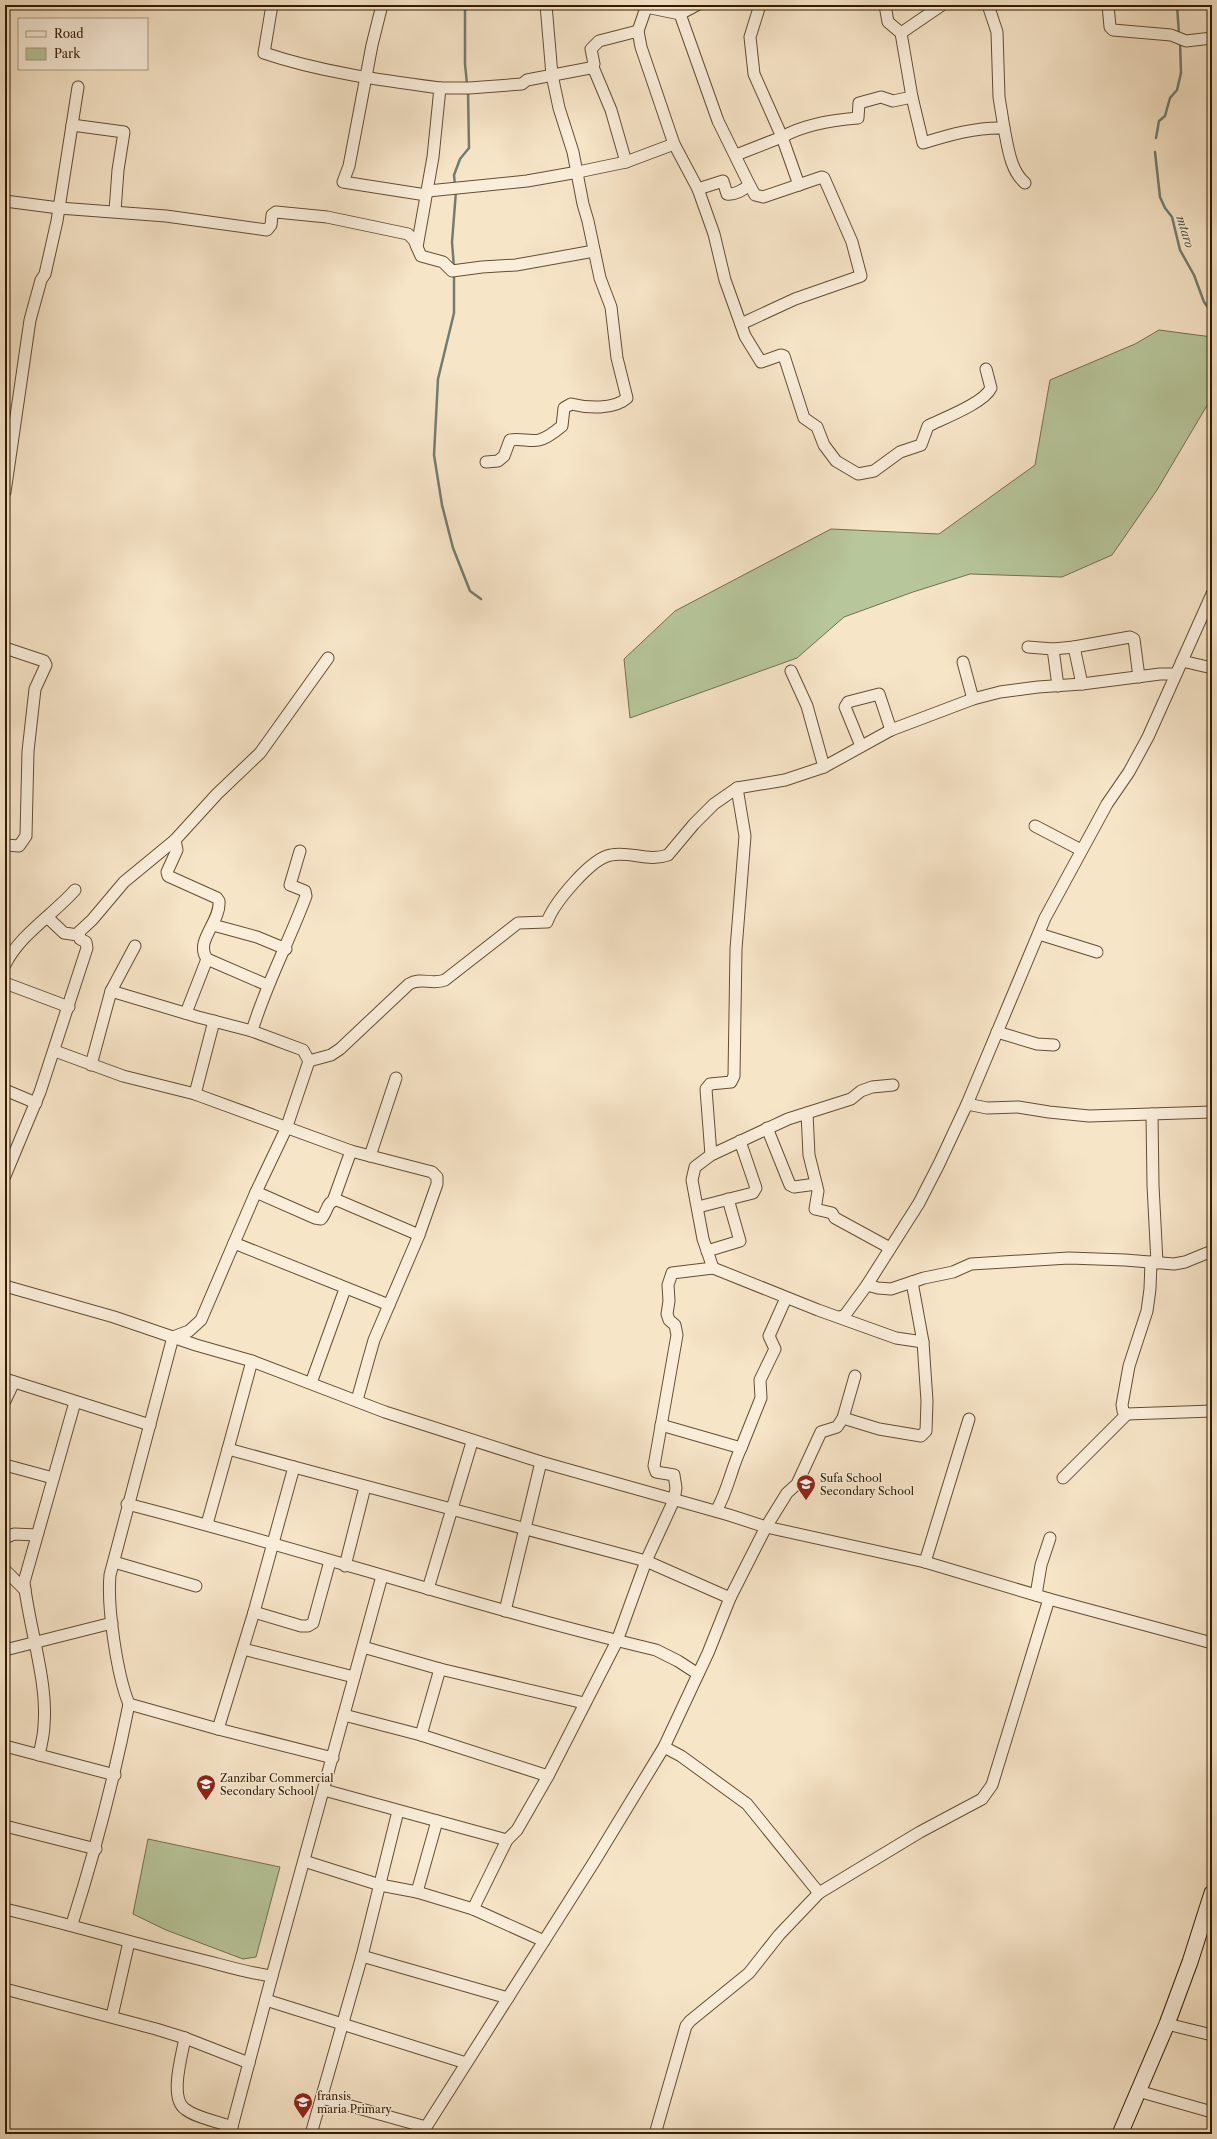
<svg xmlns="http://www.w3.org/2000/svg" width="1217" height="2139" font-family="'Libre Caslon Text',serif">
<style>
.green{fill:#b7c69b;stroke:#74704e}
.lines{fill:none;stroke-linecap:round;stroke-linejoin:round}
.stream{stroke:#737c71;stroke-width:2.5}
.street-casing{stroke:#634e32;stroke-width:13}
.secondary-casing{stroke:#321b00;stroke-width:17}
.street{stroke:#faeedb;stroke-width:11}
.secondary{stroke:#faeedb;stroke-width:15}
.labels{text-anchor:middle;stroke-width:3;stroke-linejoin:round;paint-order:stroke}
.poi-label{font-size:11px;fill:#321b00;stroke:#faeedb;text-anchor:start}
.water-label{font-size:12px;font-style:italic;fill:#585442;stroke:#faeedb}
</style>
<rect width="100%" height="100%" fill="#f7e5c8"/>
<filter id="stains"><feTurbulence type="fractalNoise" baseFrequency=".005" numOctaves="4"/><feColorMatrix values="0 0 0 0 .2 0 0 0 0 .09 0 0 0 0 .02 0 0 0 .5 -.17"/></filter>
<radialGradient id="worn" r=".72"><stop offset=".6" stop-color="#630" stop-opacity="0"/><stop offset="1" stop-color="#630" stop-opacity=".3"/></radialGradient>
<g class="green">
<polygon points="1159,330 1212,337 1212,397 1157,490 1112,555 1062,577 970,574 913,592 844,617 797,658 630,718 624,659 675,611 831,529 939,534 1035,465 1050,380 1135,344"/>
<polygon points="148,1839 280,1867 256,1957 243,1959 166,1930 133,1914"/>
</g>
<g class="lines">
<g class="stream">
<polyline points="465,5 465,64 467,84"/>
<polyline points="1177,5 1179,34"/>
<polyline points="1156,138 1159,121 1165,116 1170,98 1177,90 1181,73 1180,41"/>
<polyline points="1155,152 1160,197 1165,208 1172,217 1180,250 1194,275 1204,302 1212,313"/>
<polyline points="455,186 454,175 460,159 469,148 468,91"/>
<polyline points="454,268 452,242 456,191"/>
<polyline points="454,273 454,313 438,379 434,455 442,505 453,548 470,591 481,599"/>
</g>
<g class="street-casing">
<g id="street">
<path d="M 272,5 L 264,53 C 320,72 380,80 440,88 L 433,157 L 417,247 L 421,256 L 443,262 L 452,271 L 482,267 L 516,265 L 594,251"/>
<polyline points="382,5 372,45 349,166 343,182 426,195"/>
<path d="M 647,5 L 638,31 L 641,47 L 674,144 L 698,189 L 714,234 L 725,280 L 745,336 L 761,362 L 781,355 L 784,356 L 804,418 L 817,427 L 824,445 L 836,461 L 858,474 L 874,471 L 900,452 L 921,445 L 928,426 C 944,418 984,403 991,388 L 986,369"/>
<path d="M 885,5 L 888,22 L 901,33 L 912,97 L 923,143 C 949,135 976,127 1004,128 C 1008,147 1010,170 1025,183"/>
<polyline points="988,5 997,32 999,97 1004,128"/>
<polyline points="1108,5 1110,27 1113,30 1171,35 1186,41 1212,38"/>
<polyline points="646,7 680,14 697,5"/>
<path d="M 680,14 L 718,121 L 749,184 C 745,190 734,195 727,194 L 723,181 L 698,189"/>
<polyline points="901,33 942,5"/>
<polyline points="593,67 611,110 626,162"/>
<polyline points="440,88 469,88 522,84 527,80 590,68 594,64 591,49 599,41 638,31"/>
<polyline points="72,125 124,132 118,170 115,211"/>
<polyline points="736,155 782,137 754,74 750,37 760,5"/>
<path d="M 799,185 L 782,137 C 805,124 832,120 858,118 L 859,103 L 881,97 L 893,101 L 912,97"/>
<polyline points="428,191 527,181 578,172 626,162 674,144"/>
<polyline points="5,201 59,208 166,216 267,230 271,225 272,215 276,212 327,217 408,234 414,240 417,247"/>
<polyline points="741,324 795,299 861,276 852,242 824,178 822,177 763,197 755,195 749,184"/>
<path d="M 486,462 L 498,461 L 504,456 L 510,440 C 520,438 530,442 539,440 C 548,438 556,431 562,426 L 564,408 L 571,404 C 587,408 614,410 627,398 L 617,358 L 611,307 L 600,278 L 588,221 L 583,204 L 573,152 L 559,108 L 552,75 L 546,5"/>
<polyline points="5,492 30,320 41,280 45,274 57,221 78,87"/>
<polyline points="1028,647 1053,649 1058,686"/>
<polyline points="5,648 44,661 46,665 35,689 28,751 26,836 19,846 5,845"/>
<polyline points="1053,649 1074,647"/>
<polyline points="1182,661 1212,668"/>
<polyline points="963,662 973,699"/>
<polyline points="791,671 807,706 824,767"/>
<polyline points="1082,684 1074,647 1130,637 1134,639 1139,677"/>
<polyline points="861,746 845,707 848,702 879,694 891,730"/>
<polyline points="1035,826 1081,850"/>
<path d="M 175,840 L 177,850 L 167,872 L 168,876 L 217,898 L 219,901 C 221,922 194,941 207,959 L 267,985"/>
<path d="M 300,851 L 290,885 L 305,891 L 306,896 C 289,942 266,984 252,1031 L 303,1050 L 309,1061 L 286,1129 L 256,1192 L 315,1218 L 321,1219 C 328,1212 326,1201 337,1200 L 419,1235"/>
<polyline points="47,917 64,933 78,935"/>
<polyline points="213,925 257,937 286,949"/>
<polyline points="1039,934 1097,952"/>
<path d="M 5,965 C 20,934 53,915 75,890"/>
<polyline points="5,983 69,1007"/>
<polyline points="111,991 135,946"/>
<polyline points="186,1013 207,959"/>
<polyline points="997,1032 1037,1044 1054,1045"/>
<polyline points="55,1051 123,1076 195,1094 351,1151 432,1172 437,1177 437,1184 419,1235 374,1340 357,1400"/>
<path d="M 309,1061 L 331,1055 L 340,1049 L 409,984 C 421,977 432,985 445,980 L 518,923 L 547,922 C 554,903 591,858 611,855 C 630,851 649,862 668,855 L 694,824 L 714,804 L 737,788 L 785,780 L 824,767 L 891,730 L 973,699 L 1000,692 L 1038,687 L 1082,684 L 1160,674 L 1176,674"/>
<polyline points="91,1065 111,991 198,1017 252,1031"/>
<polyline points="5,1090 36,1103"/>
<polyline points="195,1094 214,1021"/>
<polyline points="967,1104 987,1108 1018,1107 1049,1112 1089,1116 1212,1112"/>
<polyline points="807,1113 809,1155 818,1191 815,1209 832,1213 835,1218 890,1248"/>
<polyline points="1152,1114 1153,1185 1157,1263"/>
<polyline points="767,1128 790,1185 794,1187 816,1184"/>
<polyline points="711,1155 706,1089 710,1084 731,1082 734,1076 736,949 745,836 737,788"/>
<polyline points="370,1156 396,1078"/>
<polyline points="5,1176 40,1092 87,948 86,942 80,939 79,932 92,920 124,882 175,840 217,794 260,753 328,658"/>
<polyline points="256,1192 234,1243 389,1305"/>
<polyline points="333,1201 351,1151"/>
<polyline points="698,1207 753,1193 756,1188 740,1141"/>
<polyline points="707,1251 740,1241 728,1199"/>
<polyline points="1151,1262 1150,1289 1147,1311 1129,1366 1122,1405 1123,1411 1127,1414 1212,1411"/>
<polyline points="713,1268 703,1239 692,1180 695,1167 711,1155 788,1119 851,1099 861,1091 872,1087 893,1085"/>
<polyline points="867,1285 878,1288 891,1289 924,1278 953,1272 971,1264 1069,1258 1125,1260 1174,1264 1185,1262 1212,1251"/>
<polyline points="5,1286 114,1317 196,1345 252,1361 385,1412 541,1462 729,1515 766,1527 925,1562 1049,1599 1212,1643"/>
<polyline points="840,1317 845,1315 867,1285 919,1203 939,1164 967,1104 1045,918 1107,804 1129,772 1148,737 1212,594"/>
<path d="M 173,1337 L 110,1575 C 107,1607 117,1675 129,1704 L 218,1729 L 333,1758"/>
<polyline points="173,1337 189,1331 201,1320 234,1243"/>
<polyline points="855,1376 843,1418 879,1429 921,1436 926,1431 927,1401 923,1342"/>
<polyline points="5,1379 150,1425"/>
<polyline points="311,1383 345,1289"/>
<polyline points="5,1401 14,1382"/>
<path d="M 661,1425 L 741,1448 C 731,1469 728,1491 716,1511"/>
<polyline points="741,1448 761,1398 760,1380 775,1349 769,1336 786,1298"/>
<polyline points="5,1465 53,1478"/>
<polyline points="294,1467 646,1561 730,1598"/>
<polyline points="1063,1478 1127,1414"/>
<path d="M 127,1504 C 305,1549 478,1608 656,1650 L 678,1661 L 698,1674"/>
<polyline points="207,1524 228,1449"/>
<polyline points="5,1538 14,1534 37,1535"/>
<polyline points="114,1562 196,1586"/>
<polyline points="925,1562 969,1419"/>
<polyline points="345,1566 365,1487"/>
<polyline points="5,1570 25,1590"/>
<polyline points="428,1589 472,1442"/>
<polyline points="1036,1595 1041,1565 1050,1538"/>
<polyline points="505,1611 541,1462"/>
<polyline points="254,1612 301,1626 308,1626 313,1623 330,1561"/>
<polyline points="363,1647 440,1669 584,1703"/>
<polyline points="243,1649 354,1677"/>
<polyline points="5,1650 112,1623"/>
<polyline points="344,1715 421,1735 548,1776"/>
<polyline points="218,1729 254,1612 294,1467 228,1449 252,1361"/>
<polyline points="421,1735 440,1669"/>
<polyline points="5,1746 115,1775"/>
<polyline points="664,1747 681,1756 747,1804 819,1893"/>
<path d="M 39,1755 C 41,1745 44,1735 44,1725 C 48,1682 29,1627 24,1582 L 75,1402"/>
<polyline points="324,1790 507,1840"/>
<polyline points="5,1826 96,1849"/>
<polyline points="304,1861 380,1885 417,1892 473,1909 544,1941"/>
<polyline points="417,1892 437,1821"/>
<path d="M 5,1909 C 69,1924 131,1943 194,1958 C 220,1964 246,1973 272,1976"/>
<polyline points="473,1909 507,1840 517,1830 548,1776 617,1641 646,1561 674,1500 676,1488 674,1475 656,1472 654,1466 677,1335 675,1325 669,1320 667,1314 669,1301 668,1285 672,1273 713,1268 818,1310 896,1338 923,1342 912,1282"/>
<path d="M 72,1924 C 95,1852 114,1779 129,1704"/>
<polyline points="362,1956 508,1998"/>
<polyline points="5,1989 156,2029 185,2038 249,2063"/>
<polyline points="266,2000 466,2063"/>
<polyline points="112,2016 129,1942"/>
<polyline points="1167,2024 1212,2035"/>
<path d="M 185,2038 C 182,2055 169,2098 185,2109 C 198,2119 218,2121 232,2127"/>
<polyline points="1138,2091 1212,2112"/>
<polyline points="322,2098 426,2127"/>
<polyline points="230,2134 272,1976 382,1576"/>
<polyline points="311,2134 362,1956 398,1811"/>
<polyline points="424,2134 426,2127 594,1862 664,1747 708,1653 730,1598 766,1527 787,1493 797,1484 821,1432 837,1427 843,1418"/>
<polyline points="655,2134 686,2026 690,2021 749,1973 779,1935 819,1893 920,1832 982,1799 992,1785 1049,1599"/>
</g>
</g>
<g class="secondary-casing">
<polyline id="secondary" points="1120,2134 1167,2024 1190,1962 1212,1893"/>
</g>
<use href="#street" class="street"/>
<use href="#secondary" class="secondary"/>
</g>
<defs>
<g id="school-pin" transform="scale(1)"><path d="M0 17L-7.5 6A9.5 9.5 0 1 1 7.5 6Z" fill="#8f2418" stroke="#faeedb"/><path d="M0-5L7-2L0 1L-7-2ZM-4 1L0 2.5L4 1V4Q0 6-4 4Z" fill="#fff"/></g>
</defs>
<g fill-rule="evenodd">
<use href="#school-pin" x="806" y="1484"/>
<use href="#school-pin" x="206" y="1784"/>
<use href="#school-pin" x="303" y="2102"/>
</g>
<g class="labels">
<g class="poi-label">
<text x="820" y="1482">Sufa School<tspan x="820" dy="13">Secondary School</tspan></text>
<text x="220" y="1782">Zanzibar Commercial<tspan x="220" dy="13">Secondary School</tspan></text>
<text x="317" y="2100">fransis<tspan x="317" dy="13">maria Primary</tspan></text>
</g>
<g class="water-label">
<text transform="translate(1185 232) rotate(73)" y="4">mtaro</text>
</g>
</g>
<rect width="1217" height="2139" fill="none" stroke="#f7e5c8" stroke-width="20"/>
<rect x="6" y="6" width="1205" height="2127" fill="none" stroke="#321b00" stroke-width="2"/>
<rect x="10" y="10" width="1197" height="2119" fill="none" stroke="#321b00"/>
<rect x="18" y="18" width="130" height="52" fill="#faeedb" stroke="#aa9a83"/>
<rect x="26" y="31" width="20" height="6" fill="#faeedb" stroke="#aa9a83"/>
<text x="54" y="38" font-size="12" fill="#321b00">Road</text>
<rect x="26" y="48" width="20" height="12" fill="#b7c69b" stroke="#aa9a83"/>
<text x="54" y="58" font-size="12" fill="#321b00">Park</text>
<rect width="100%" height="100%" filter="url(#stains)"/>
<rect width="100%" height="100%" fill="url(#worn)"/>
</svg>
